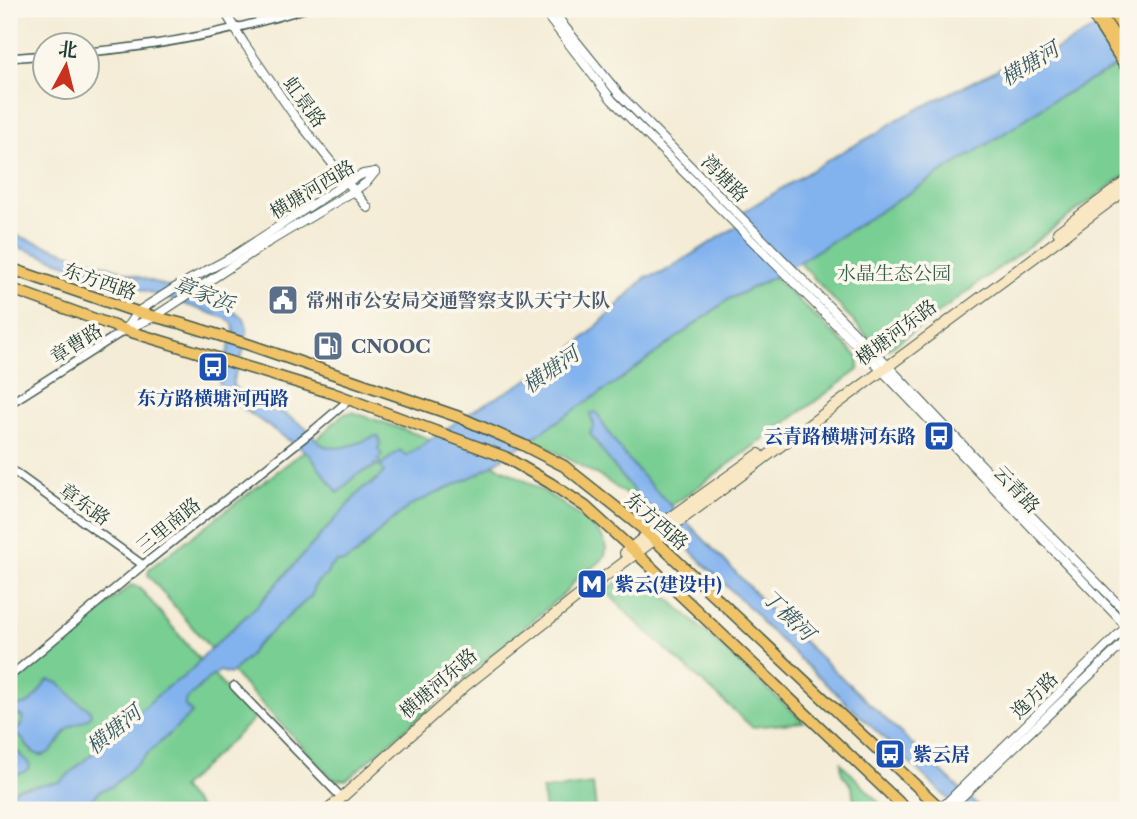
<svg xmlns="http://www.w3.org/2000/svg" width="1137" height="819" font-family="'Libre Caslon Text','Noto Serif SC',serif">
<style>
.green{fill:#78ce93;stroke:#4c8664;stroke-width:2}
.water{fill:#83b3ee;stroke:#517891;stroke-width:2}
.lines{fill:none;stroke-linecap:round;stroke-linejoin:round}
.minor-casing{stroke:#3f574c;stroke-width:10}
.tertiary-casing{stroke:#3f574c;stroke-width:10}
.secondary-casing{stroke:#3f574c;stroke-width:12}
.primary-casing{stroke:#3f574c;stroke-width:13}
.trunk-casing{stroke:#3f574c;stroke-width:13}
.minor{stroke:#fff;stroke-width:7}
.tertiary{stroke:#fff;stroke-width:8}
.secondary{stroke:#f9e7c3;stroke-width:10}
.primary{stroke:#f0c369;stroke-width:10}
.trunk{stroke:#f0c369;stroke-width:10}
.rail{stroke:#1f3d34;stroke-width:2}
.labels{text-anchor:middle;stroke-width:7;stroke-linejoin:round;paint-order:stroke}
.street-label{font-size:19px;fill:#1f3d34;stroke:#fbf7ec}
.park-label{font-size:19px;fill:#35614c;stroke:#fbf7ec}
.service-label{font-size:19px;font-weight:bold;fill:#4e5e75;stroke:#fbf7ec;text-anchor:start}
.transit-label{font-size:19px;font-weight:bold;fill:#164399;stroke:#fbf7ec;text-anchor:start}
.water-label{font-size:21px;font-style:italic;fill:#385a62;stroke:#fbf7ec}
</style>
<rect width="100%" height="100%" fill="#fbf7ec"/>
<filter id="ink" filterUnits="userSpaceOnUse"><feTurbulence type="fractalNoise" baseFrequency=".0143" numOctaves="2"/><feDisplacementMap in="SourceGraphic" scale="14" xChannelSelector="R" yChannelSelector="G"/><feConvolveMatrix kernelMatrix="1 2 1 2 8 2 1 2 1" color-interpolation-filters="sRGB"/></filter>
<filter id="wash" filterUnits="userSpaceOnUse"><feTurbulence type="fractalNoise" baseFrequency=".00686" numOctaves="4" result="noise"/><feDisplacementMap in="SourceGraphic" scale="28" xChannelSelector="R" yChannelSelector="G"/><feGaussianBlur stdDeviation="1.57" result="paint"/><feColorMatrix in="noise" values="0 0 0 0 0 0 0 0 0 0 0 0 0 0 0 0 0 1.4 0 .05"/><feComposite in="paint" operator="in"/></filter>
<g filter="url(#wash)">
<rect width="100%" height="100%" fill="#f4ecd6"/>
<g class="green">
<polygon points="1115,66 1128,87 1128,173 889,349 878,348 799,262 1011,129 1050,102"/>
<polygon points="774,277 859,358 858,370 687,495 666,509 658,511 648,510 606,480 531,438 618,381 729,299"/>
<path d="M 352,412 C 431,439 514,464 580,517 C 591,527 610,537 605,555 C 601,565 584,571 576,579 C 573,582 570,587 567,591 L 346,780 L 333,779 L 216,655 L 148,575 L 149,569 L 307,449 L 342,415 Z"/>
<polygon points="633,578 644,579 656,587 804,722 752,727 631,617 606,591 619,581"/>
<polygon points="131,585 139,587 204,665 254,719 181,788 201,810 26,810 9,793 9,685"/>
<polygon points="841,763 886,810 855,810 852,786 842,774"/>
<polygon points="593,784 596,810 545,810 542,790"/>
</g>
<g class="water">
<path d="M 1128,10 L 1128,60 L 1050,102 L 1011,129 L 799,262 L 774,277 L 729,299 L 618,381 L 480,473 L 411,505 L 386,525 L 357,554 L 344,562 L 337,562 L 329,568 L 327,575 C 319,580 313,584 312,595 L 255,647 L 248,657 L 230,674 L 220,671 L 209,678 L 185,701 L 185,706 L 192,713 L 113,786 L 100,791 L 82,810 L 9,810 L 9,796 L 18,788 L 60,782 L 167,687 L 182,678 L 195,666 L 204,655 L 257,606 L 364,487 L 372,484 L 384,472 L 381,467 L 387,460 L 400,450 L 406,456 L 474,410 L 554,365 L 592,331 L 646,277 L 662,273 L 737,226 L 743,212 L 845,150 L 876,134 L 898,119 L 994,71 L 1030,50 L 1035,57 L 1054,51 Z"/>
<path d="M 9,233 L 219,304 L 243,317 C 254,335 239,361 233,380 L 233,385 L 236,389 C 259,401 283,411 303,426 C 310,431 316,442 323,445 C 339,453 361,442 376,436 L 379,437 L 380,443 L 378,449 L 382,456 L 378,460 L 381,463 L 379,466 L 375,464 L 373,468 L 357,474 L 338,493 L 309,454 L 222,394 L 219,380 L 234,331 L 233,324 L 228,319 L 9,244 Z"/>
<path d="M 595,412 L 597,413 C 618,454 654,489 686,521 C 709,545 732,568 754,592 L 767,607 L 982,810 L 960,810 L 762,623 L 758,616 C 700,560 634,501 590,433 L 594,425 L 590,414 Z"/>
<path d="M 48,680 C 61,681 67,691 76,700 C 80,704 85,706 90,710 L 91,715 C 85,724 74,722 67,730 C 58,741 46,768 29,748 C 24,743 24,739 18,735 L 9,738 L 9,733 L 13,732 L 22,724 L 23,717 L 13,712 L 9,711 L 9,708 C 15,705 22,706 27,704 C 36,700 41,687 48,680 Z"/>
<path d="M 9,743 C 15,751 24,757 30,765 C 27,774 18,774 9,775 Z"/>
</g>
</g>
<g filter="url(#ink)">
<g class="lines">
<g class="minor-casing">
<g id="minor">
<path d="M 88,52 C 161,46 234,31 304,9"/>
<polyline points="9,58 46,55"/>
<polyline points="9,404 125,330"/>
<polyline points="9,468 143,565"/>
<polyline points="9,677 143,565 315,429 349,400"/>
<polyline points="234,686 341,797"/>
</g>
</g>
<g class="tertiary-casing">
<g id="tertiary">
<polyline points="223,9 244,43 295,117 368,208"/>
<polyline points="542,9 612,100 889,378 1128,628"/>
<polyline points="553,9 564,26 619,94 888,366 994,478 1128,614"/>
<polyline points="127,329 154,317 267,243 354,191 367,182 375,172"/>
<polyline points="125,330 137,312 176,287 230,258 347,182 363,174 375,172"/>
<polyline points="939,810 1128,625"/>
<polyline points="948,810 1128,639"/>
</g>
</g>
<g class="secondary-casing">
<g id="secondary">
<polyline points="1058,232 1128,180"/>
<polyline points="625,553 648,534 759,454"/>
<polyline points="328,810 465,686 580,595 1128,188"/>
</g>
</g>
<g class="primary-casing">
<g id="primary">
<polyline points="1089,9 1128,70"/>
<polyline points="1118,9 1128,25"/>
<polyline points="9,268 137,312 183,324 250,345 459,417 523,445 564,466 642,528 942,810"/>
<polyline points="9,288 125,330 332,393 505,457 550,483 586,507 633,550 907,810"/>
</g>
</g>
<g class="trunk-casing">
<g id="trunk">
<polyline points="1097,9 1128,56"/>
<polyline points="1110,9 1128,35"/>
</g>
</g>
<use href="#minor" class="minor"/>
<use href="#tertiary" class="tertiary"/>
<use href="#secondary" class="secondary"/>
<use href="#primary" class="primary"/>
<use href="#trunk" class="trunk"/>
<polyline class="rail" points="9,805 15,810"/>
</g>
</g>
<defs>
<g id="civic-square" transform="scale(1.575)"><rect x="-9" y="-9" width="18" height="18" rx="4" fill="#5c6f8a" stroke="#fbf7ec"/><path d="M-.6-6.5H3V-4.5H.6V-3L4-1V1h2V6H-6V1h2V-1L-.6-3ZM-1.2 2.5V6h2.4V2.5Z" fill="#fff"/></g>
<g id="fuel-square" transform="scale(1.575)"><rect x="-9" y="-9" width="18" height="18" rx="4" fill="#5c6f8a" stroke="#fbf7ec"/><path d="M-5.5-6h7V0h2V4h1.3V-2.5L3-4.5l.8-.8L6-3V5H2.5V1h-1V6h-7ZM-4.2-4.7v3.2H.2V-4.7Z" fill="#fff"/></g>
<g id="bus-square" transform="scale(1.575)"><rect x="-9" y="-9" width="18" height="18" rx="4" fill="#1a4fb4" stroke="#fbf7ec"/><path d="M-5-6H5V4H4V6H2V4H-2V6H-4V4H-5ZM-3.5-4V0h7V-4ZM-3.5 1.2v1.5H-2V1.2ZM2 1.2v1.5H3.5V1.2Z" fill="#fff"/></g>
<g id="metro-square" transform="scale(1.575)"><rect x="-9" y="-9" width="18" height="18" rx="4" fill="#1a4fb4" stroke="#fbf7ec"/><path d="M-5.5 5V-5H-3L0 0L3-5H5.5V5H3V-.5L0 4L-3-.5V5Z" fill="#fff"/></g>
</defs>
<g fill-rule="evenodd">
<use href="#civic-square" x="283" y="300"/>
<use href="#fuel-square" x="328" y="346"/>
<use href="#bus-square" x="213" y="367"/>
<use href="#bus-square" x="939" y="436"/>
<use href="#metro-square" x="592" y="584"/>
<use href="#bus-square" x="890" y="754"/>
</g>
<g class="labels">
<g class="street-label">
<text transform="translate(305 102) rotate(54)" y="7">虹景路</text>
<text transform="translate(725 178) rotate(45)" y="7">湾塘路</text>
<text transform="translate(312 189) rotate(-31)" y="7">横塘河西路</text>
<text transform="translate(100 281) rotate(19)" y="7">东方西路</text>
<text transform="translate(896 332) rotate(-37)" y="7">横塘河东路</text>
<text transform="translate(76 343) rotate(-32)" y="7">章曹路</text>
<text transform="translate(1017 489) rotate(47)" y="7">云青路</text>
<text transform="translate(85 504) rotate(36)" y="7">章东路</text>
<text transform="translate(657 521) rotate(41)" y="7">东方西路</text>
<text transform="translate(168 525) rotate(-39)" y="7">三里南路</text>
<text transform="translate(438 683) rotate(-41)" y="7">横塘河东路</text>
<text transform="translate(1034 695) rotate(-45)" y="7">逸方路</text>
</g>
<g class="park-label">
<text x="894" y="280">水晶生态公园</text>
</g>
<g class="service-label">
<text x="306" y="307">常州市公安局交通警察支队天宁大队</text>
<text x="351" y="353">CNOOC</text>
</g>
<g class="transit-label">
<text x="213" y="405" text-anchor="middle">东方路横塘河西路</text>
<text x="916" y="443" text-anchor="end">云青路横塘河东路</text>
<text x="615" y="591">紫云(建设中)</text>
<text x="913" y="761">紫云居</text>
</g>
<g class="water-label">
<text transform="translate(1030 64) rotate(-31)" y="7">横塘河</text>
<text transform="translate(204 294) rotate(22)" y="7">章家浜</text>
<text transform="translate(551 370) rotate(-35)" y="7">横塘河</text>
<text transform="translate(788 615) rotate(44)" y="7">丁横河</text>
<text transform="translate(114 730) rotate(-39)" y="7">横塘河</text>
</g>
</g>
<rect width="1137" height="819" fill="none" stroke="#fbf7ec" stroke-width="35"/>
<g transform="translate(66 66) rotate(7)"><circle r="33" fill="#fbf7ec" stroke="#a3ada2" stroke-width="2"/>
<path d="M0-5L12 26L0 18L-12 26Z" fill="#c8321e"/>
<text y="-10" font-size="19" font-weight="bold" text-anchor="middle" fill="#1f3d34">北</text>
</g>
</svg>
